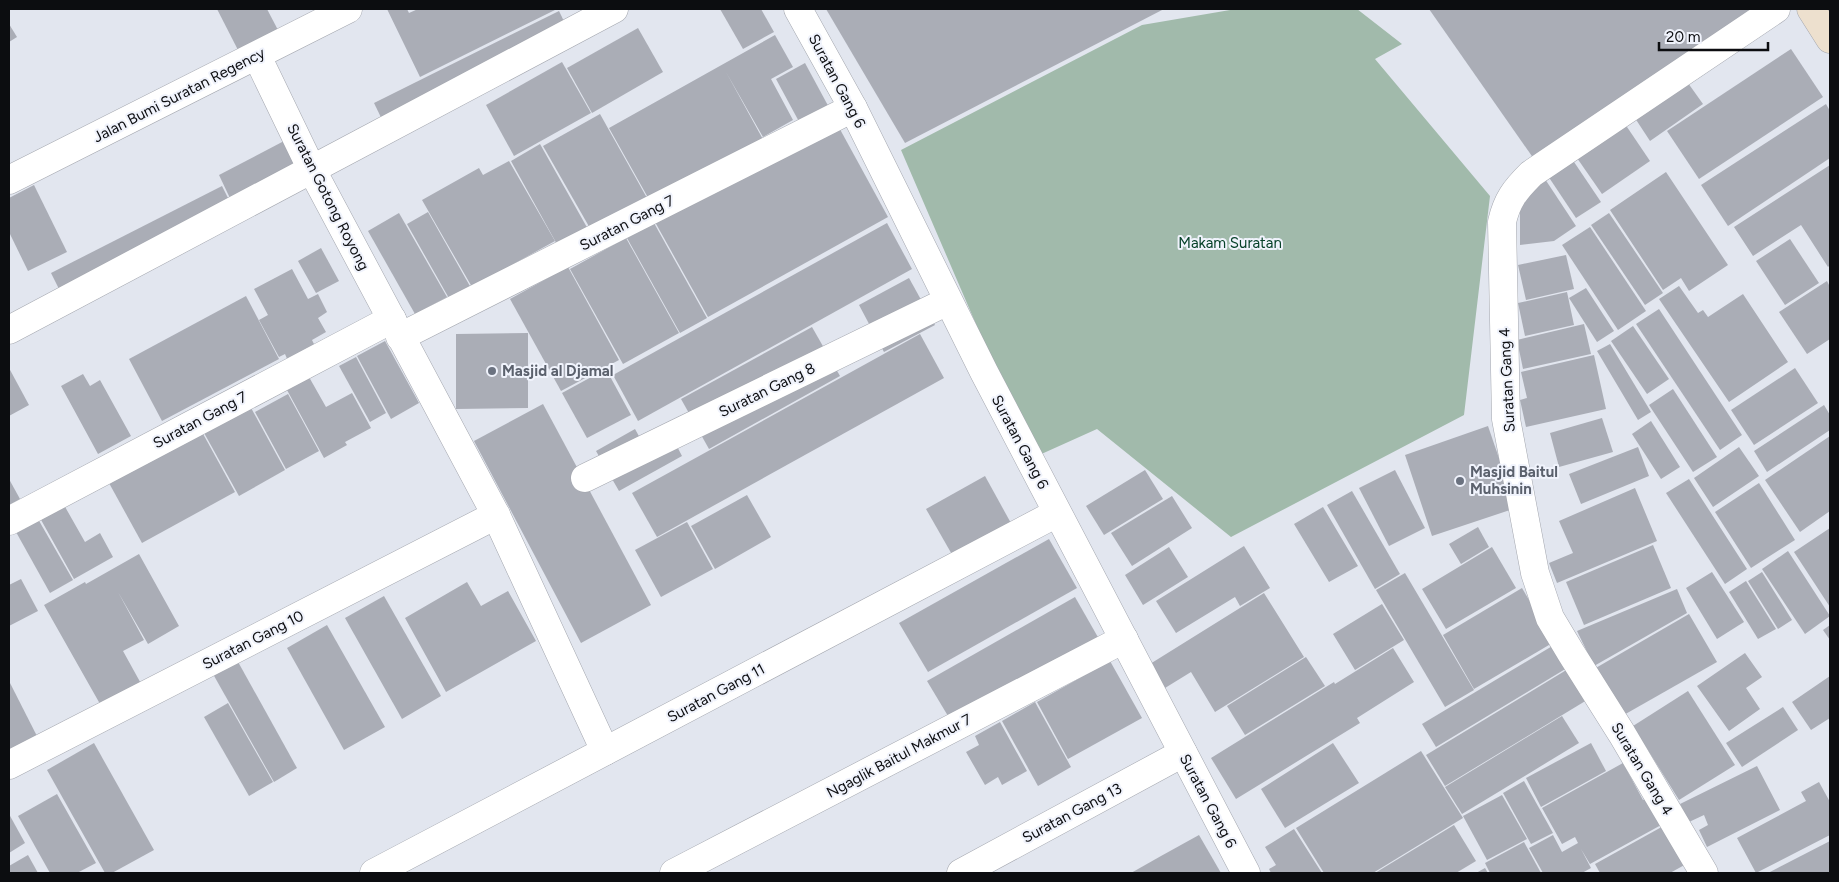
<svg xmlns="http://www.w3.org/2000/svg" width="1839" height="882" font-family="Figtree,sans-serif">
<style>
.green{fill:#a1baab}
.building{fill:#aaadb6}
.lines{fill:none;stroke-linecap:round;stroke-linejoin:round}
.street-casing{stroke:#a4a7af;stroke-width:29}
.secondary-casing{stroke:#a4a7af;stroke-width:29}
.street{stroke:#fff;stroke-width:28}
.secondary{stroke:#ede0ce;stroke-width:28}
.worship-dot{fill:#6b7280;stroke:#f0f3fc;stroke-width:2}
.labels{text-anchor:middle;stroke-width:4;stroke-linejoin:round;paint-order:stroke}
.street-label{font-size:15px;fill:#0c0d10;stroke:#f0f3fc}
.park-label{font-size:15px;fill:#064128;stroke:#f0f3fc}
.worship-label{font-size:15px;font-weight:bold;fill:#5b616d;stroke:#f0f3fc;text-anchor:start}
</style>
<rect width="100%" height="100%" fill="#e2e6ef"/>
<polygon class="green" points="1236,9 1357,9 1402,44 1375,59 1490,196 1464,415 1231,537 1097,429 1037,456 991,359 901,150 1142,25"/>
<g class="building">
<polygon points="217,9 267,9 279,32 239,52"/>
<polygon points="387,9 407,9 409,13 418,9 557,9 420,77"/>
<polygon points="720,9 761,9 774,32 743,49"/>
<polygon points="826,9 1164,9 905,143"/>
<polygon points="1429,9 1756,9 1536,162"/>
<polygon points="559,11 575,44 390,136 374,103"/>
<polygon points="9,24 17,37 9,42"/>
<polygon points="638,28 663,72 592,113 567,68"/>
<polygon points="775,35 793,67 771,79 793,120 763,137 726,72 766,145 651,203 609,128"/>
<polygon points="1791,49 1823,97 1699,179 1667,131"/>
<polygon points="562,62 591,113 514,156 486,105"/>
<polygon points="805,63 832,113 803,129 776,79"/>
<polygon points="1683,76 1703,104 1650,141 1631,112"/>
<polygon points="1826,104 1830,111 1830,158 1728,226 1701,185"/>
<polygon points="600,114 647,198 591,230 543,146"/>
<polygon points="836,122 888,217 708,317 655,222"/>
<polygon points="1625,124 1650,161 1602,194 1577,158"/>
<polygon points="284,141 304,179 237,213 219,175"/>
<polygon points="540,144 589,231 559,248 511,161"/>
<polygon points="1570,156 1601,202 1576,218 1546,173"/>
<polygon points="509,161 555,241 472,287 422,200 479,168 483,175"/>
<polygon points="1830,165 1830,265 1828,267 1801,225 1753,256 1734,227"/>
<polygon points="1666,172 1728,265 1689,291 1681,278 1663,290 1610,210"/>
<polygon points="1543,176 1576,226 1554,241 1520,245 1520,191"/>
<polygon points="34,185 67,252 28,271 9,232 9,198"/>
<polygon points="222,186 236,214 65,301 51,273"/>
<polygon points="428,212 471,288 450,300 407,224"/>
<polygon points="399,213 447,297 415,314 368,231"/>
<polygon points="1609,213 1663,293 1645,305 1591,225"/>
<polygon points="654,223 707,318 680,333 627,238"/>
<polygon points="887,223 912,269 638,421 613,375"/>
<polygon points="1590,227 1646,311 1618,330 1562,245"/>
<polygon points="626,238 679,333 623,364 570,269"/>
<polygon points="1790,239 1819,283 1785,305 1756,261"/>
<polygon points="321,248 339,281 316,293 298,261"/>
<polygon points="1566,255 1574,289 1526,300 1518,265"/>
<polygon points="568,267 619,360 561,391 510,299"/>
<polygon points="292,269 308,299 318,294 327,312 318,318 326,332 312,340 315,346 288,361 285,354 279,357 259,320 268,315 254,289"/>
<polygon points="909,278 935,325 884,352 859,305"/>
<polygon points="1827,281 1830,287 1830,339 1807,354 1779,312"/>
<polygon points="1679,286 1698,313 1703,310 1708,317 1743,294 1788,362 1729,402 1659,299"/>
<polygon points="1586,288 1614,331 1597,342 1569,298"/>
<polygon points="1567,292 1574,325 1525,336 1518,303"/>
<polygon points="246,296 279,359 162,421 129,359"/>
<polygon points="1659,309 1742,435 1720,450 1636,324"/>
<polygon points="1584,324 1591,354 1523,369 1517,340"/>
<polygon points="1633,326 1669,379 1647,394 1611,341"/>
<polygon points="812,327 840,376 709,449 681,399"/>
<polygon points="528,333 528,408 456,409 456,334"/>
<polygon points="920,334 944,378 657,537 632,493"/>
<polygon points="385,341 419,403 391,419 357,356"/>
<polygon points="1610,344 1651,412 1638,420 1597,351"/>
<polygon points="1594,355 1606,409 1526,427 1520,400 1527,398 1521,372"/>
<polygon points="356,357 386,413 370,422 339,366"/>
<polygon points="9,368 29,405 9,416"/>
<polygon points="1795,368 1818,403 1754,445 1731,410"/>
<polygon points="606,369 631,415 587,438 562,393"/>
<polygon points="83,374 90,386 100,380 131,436 98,454 61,386"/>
<polygon points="309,377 326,407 352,393 371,428 345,442 347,445 324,458 287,390"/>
<polygon points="1673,389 1717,457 1693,472 1649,405"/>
<polygon points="288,394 319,451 286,469 255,412"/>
<polygon points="543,404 651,605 581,643 474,441"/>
<polygon points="1824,405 1830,415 1830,430 1767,472 1754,451"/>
<polygon points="250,406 285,470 239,496 203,431"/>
<polygon points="1602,418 1613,452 1559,467 1550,433"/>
<polygon points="1651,421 1680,467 1661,479 1632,434"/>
<polygon points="1488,426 1516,508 1432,536 1405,455"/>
<polygon points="635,429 645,447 670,433 682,456 619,491 596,451"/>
<polygon points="202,432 235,492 142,543 109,483"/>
<polygon points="1830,436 1830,511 1800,532 1765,480"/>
<polygon points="1638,447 1649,476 1581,504 1569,474"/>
<polygon points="1739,447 1759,476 1713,507 1694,478"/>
<polygon points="1145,470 1163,499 1104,535 1086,506"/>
<polygon points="1395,470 1425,528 1389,546 1359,488"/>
<polygon points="985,476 1012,525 954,558 926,509"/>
<polygon points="9,479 20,499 9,505"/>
<polygon points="1689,479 1747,569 1725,584 1666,493"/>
<polygon points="1759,483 1795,540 1751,568 1715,512"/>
<polygon points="1635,488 1657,541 1557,583 1549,563 1573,553 1559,521"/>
<polygon points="1352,491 1400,574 1375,589 1327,505"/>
<polygon points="747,495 771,537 715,569 691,526"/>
<polygon points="1172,496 1192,528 1132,566 1111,533"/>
<polygon points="64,505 85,542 100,533 113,557 74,579 40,518"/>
<polygon points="1323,507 1358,566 1329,582 1294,524"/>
<polygon points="38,519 73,580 50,593 16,532"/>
<polygon points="687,522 713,569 661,597 635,550"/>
<polygon points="1478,527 1489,547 1461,564 1449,544"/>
<polygon points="1830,528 1830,607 1794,552"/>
<polygon points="1049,539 1077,588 928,672 899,623"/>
<polygon points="1653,545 1671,588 1584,625 1566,582"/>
<polygon points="1244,546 1270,588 1240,606 1235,597 1176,633 1156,601"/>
<polygon points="1169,547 1188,577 1143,605 1125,575"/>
<polygon points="1492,547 1516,588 1446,629 1422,589"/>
<polygon points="1788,551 1830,616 1805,634 1762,569"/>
<polygon points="139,554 179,626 148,644 118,592 144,640 123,651 144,689 104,711 44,605 85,582 86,584"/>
<polygon points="1712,572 1744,622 1717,639 1686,588"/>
<polygon points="1762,572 1792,620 1778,629 1748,581"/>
<polygon points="1405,573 1474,690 1445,707 1376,590"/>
<polygon points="21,579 38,611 9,626 9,585"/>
<polygon points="1746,581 1776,629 1758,639 1729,592"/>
<polygon points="467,582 481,606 508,591 536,641 446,692 405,618"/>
<polygon points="1522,588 1554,642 1474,689 1443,635"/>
<polygon points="1677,589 1687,613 1594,666 1577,631"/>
<polygon points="1264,593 1304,657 1215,712 1191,672 1165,688 1150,664"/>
<polygon points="384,596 441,696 402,719 345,618"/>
<polygon points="1075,597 1099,639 951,721 927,681"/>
<polygon points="1382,604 1404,640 1355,670 1333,634"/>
<polygon points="1689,614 1717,662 1622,716 1594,669"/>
<polygon points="327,625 385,727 344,750 287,648"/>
<polygon points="1830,625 1830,640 1823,630"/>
<polygon points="1554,645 1567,668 1436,747 1422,724"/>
<polygon points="1393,648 1414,682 1357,718 1360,723 1236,799 1211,758 1334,682 1335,684"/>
<polygon points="1745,653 1762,677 1746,688 1760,709 1729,731 1697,686"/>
<polygon points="1306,657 1325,686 1245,735 1227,706"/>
<polygon points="237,660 297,768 274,782 213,674"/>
<polygon points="1110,661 1142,718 1068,759 1037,702"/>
<polygon points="1568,669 1587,700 1445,786 1426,755"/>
<polygon points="1830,676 1830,718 1811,730 1792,702"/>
<polygon points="9,681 41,744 9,758"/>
<polygon points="1688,691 1735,765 1679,800 1633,726"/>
<polygon points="1035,702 1071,767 1038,786 1002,721"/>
<polygon points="228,703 273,782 249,796 204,717"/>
<polygon points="1783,707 1798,730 1742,767 1726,743"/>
<polygon points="1562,716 1579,743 1462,814 1445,787"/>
<polygon points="1000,722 1027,771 1002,785 998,777 985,785 966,752 979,745 975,736"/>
<polygon points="94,743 154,850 112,873 105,873 47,770"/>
<polygon points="1333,743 1359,783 1285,828 1261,789"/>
<polygon points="1591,743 1606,771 1541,807 1526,778"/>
<polygon points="1421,751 1463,818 1373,873 1324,873 1296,828"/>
<polygon points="1623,763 1643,800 1648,797 1663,824 1590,864 1581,849 1591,868 1582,873 1543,873 1529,848 1553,835 1562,852 1578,843 1575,837 1562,844 1542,808"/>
<polygon points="1757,766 1780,810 1707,847 1699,830 1708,825 1704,815 1689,822 1680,804"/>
<polygon points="1524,781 1553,833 1531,844 1503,793"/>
<polygon points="1819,782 1830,802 1830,835 1756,873 1737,838 1806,801 1801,792"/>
<polygon points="57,794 96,863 77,873 50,873 18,816"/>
<polygon points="1502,795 1527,839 1487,860 1463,816"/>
<polygon points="9,814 25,843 9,853"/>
<polygon points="1667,824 1688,863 1670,873 1600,873 1595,864"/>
<polygon points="1454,825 1476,861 1456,873 1375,873"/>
<polygon points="1294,829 1322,873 1271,873 1269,869 1276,865 1265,847"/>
<polygon points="1199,835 1221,873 1131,873 1161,856"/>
<polygon points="1830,841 1830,873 1768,873"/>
<polygon points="1524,842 1541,873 1490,873 1485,863"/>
<polygon points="28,855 38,873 9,873 9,866"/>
<polygon points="1485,868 1488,873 1476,873"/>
</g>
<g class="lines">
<g class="street-casing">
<g id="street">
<polyline points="798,9 853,108 984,372 1246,873"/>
<polyline points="257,56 312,170 496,515 605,751"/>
<polyline points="9,180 348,9"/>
<polyline points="9,330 614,9"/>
<polyline points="400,337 853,108"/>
<polyline points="585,478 948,301"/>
<polyline points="9,521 392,319"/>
<polyline points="9,765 496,515"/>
<polyline points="374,873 1057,513"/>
<polyline points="674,873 1124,639"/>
<polyline points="961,873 1183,753"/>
<path d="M 1704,873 L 1622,734 L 1571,653 L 1550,618 L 1535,573 L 1506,419 L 1502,222 C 1507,200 1515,190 1531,174 L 1776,9"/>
</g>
</g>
<g class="secondary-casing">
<polyline id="secondary" points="1811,9 1830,39"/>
</g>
<use href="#street" class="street"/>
<use href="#secondary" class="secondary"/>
</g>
<g class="worship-dot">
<circle cx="492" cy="371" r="5"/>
<circle cx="1460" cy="481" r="5"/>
</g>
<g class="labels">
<g class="street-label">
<text transform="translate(837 81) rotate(62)" y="5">Suratan Gang 6</text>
<text transform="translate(179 95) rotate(-27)" y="5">Jalan Bumi Suratan Regency</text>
<text transform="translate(328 197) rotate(63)" y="5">Suratan Gotong Royong</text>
<text transform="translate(627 223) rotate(-27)" y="5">Suratan Gang 7</text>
<text transform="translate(1507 380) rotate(-93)" y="5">Suratan Gang 4</text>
<text transform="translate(767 390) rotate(-26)" y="5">Suratan Gang 8</text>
<text transform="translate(200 420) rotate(-28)" y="5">Suratan Gang 7</text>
<text transform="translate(1020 442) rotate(62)" y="5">Suratan Gang 6</text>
<text transform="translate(253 640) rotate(-27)" y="5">Suratan Gang 10</text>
<text transform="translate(716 693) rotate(-28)" y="5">Suratan Gang 11</text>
<text transform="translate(899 756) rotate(-28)" y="5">Ngaglik Baitul Makmur 7</text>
<text transform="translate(1642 769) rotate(59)" y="5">Suratan Gang 4</text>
<text transform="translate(1208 801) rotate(62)" y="5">Suratan Gang 6</text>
<text transform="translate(1072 813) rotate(-28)" y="5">Suratan Gang 13</text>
</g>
<g class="park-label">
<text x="1230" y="248">Makam Suratan</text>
</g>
<g class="worship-label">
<text x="502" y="376">Masjid al Djamal</text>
<text x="1470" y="477">Masjid Baitul<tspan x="1470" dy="17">Muhsinin</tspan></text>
</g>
</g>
<rect width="1839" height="882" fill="none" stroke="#0c0d10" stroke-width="20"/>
<path d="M1659 42v8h109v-8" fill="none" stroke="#0c0d10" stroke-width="2.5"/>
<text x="1666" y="42" font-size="15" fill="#0c0d10" stroke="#f0f3fc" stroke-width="4" paint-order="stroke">20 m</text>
</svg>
